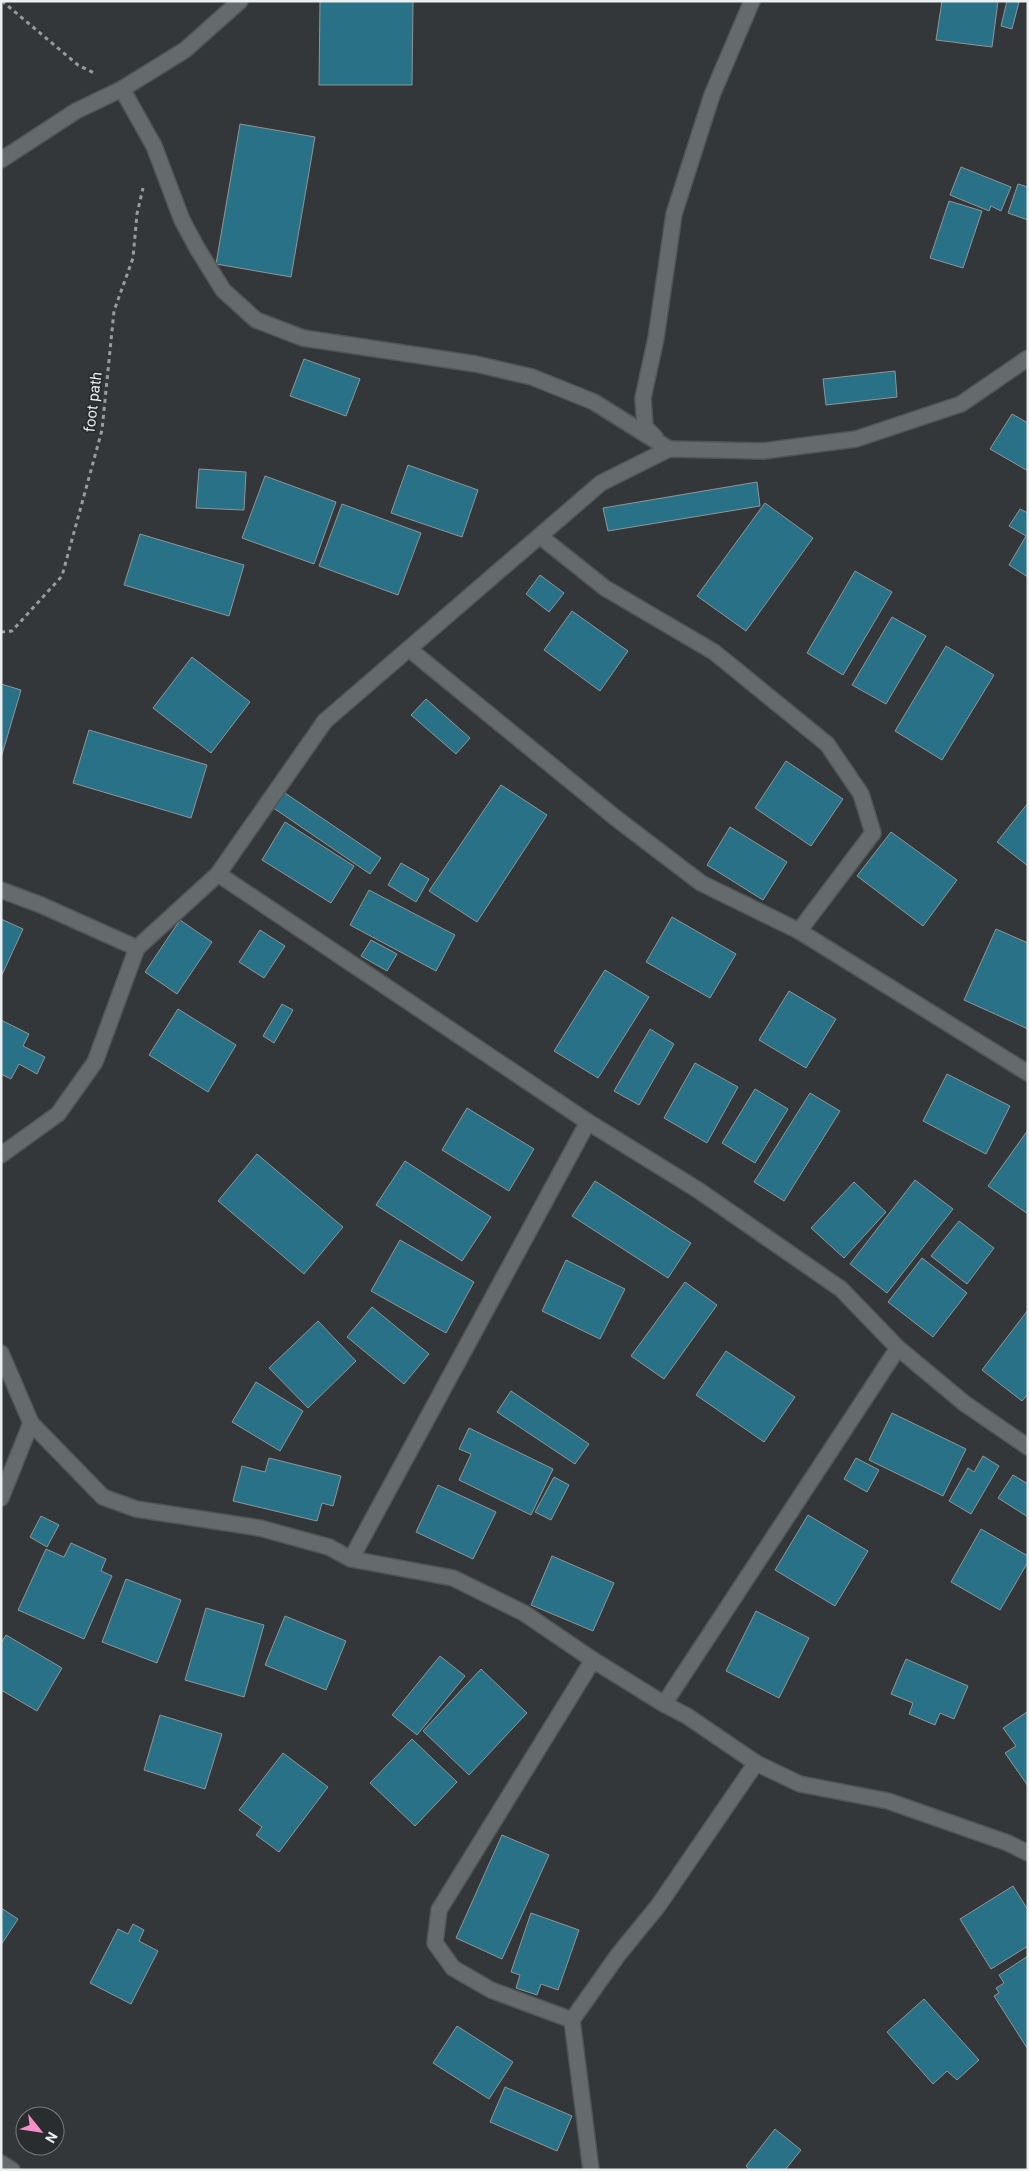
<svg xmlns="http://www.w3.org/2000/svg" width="1029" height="2171" font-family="Roboto,sans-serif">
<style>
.building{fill:#297186;stroke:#909698}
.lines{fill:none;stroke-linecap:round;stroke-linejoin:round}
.minor-casing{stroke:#515556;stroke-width:18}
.path{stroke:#999c9e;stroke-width:3;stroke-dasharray:4 4;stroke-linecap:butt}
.minor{stroke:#656a6c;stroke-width:15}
.labels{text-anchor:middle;stroke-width:4;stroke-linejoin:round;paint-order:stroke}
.street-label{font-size:15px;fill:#eceff0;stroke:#292d2f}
</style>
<rect width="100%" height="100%" fill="#333739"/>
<g class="building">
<polygon points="320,1 413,1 412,85 319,85"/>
<polygon points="942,1 998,1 992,47 936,40"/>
<polygon points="1007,1 1019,2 1012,29 1001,26"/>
<polygon points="240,124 315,137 291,277 216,264"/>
<polygon points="961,167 1011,187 1001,211 991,206 989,211 950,195"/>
<polygon points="1018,184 1028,187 1028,220 1008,213"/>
<polygon points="949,201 982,211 963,268 930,258"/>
<polygon points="304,359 360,379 346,416 290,396"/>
<polygon points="895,371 897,397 826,405 823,379"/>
<polygon points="1012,414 1028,423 1028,471 990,449"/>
<polygon points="408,465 478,490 462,537 391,513"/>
<polygon points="199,469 246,472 244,510 196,508"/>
<polygon points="265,476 336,502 314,564 242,538"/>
<polygon points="757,482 760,506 608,531 603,508"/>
<polygon points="765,503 813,538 746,631 697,596"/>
<polygon points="342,504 421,533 398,595 319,566"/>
<polygon points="1020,509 1028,513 1028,577 1009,565 1026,536 1009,526"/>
<polygon points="140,534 244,565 229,616 124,585"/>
<polygon points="855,571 892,592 843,675 807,653"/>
<polygon points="540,575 564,593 549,612 526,594"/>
<polygon points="572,611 628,651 600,691 544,650"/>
<polygon points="892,617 926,636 886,704 852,685"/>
<polygon points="946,646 994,675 942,760 895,731"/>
<polygon points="192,657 250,702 211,753 153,708"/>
<polygon points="1,684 21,690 1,758"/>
<polygon points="426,699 470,738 456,754 411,715"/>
<polygon points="89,730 207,765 191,818 73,783"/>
<polygon points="786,761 843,799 811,846 755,808"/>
<polygon points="501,785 547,815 477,922 429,891"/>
<polygon points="282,791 381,858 370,874 272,807"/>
<polygon points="1028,803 1028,866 997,842"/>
<polygon points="285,822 354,866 331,903 262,860"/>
<polygon points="730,827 787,862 763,900 707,865"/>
<polygon points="891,832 957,880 923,926 857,876"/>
<polygon points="401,863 429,879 416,902 388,885"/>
<polygon points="369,890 455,935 436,971 350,925"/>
<polygon points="672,917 736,954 710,998 646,962"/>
<polygon points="1,919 23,929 1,977"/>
<polygon points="180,920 212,942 177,994 145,972"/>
<polygon points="996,929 1028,943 1028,1029 964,1000"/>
<polygon points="260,930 285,946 264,978 239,962"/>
<polygon points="371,940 397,954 387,971 361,956"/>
<polygon points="605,970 649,997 598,1078 554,1051"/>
<polygon points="789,991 836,1019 806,1068 759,1040"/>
<polygon points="282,1004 293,1010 274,1043 263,1036"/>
<polygon points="178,1009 236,1045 208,1092 149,1055"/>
<polygon points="1,1020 29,1034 23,1046 45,1057 37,1074 19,1064 11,1079 1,1074"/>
<polygon points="650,1029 674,1044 639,1105 614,1091"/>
<polygon points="695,1063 738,1087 707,1143 664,1118"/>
<polygon points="947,1074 1010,1106 986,1154 923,1121"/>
<polygon points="755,1089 788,1109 755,1163 722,1143"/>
<polygon points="810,1093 840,1111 784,1201 754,1182"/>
<polygon points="467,1108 534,1149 509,1191 442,1150"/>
<polygon points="1028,1130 1028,1214 988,1186"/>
<polygon points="257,1154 343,1227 304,1274 218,1201"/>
<polygon points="405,1161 491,1217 462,1261 376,1205"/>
<polygon points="915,1180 953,1209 887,1293 850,1264"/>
<polygon points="595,1181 691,1243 668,1278 572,1216"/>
<polygon points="854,1182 886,1212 844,1258 811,1228"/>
<polygon points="959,1221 994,1248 967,1284 931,1256"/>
<polygon points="400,1240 474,1282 446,1333 371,1291"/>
<polygon points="922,1258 967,1293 933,1337 888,1302"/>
<polygon points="566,1260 625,1289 600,1339 542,1311"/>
<polygon points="685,1282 717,1305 664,1379 631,1356"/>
<polygon points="372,1307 429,1354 404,1384 347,1337"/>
<polygon points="1028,1310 1028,1394 1022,1401 982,1370"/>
<polygon points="318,1321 356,1361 308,1408 269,1368"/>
<polygon points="726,1351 795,1397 764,1442 696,1395"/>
<polygon points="256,1382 303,1411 280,1451 232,1422"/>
<polygon points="511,1391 589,1444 575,1464 497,1412"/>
<polygon points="892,1413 966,1449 943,1496 869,1460"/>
<polygon points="469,1428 553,1469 531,1515 459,1480 471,1454 459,1449"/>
<polygon points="983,1456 999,1466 971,1514 949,1501 968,1468 974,1472"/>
<polygon points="269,1458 341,1476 333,1506 322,1503 317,1521 233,1501 242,1466 265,1472"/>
<polygon points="856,1458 879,1470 867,1492 844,1479"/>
<polygon points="1013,1475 1028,1484 1028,1517 998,1498"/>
<polygon points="554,1477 569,1485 551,1520 535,1512"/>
<polygon points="438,1485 496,1512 473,1559 416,1532"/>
<polygon points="808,1515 868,1551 835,1606 775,1570"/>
<polygon points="41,1516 59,1525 47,1547 30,1537"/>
<polygon points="981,1529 1028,1556 1028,1562 1000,1610 951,1582"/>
<polygon points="71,1543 106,1559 101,1571 112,1576 84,1639 18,1610 46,1549 64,1557"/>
<polygon points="552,1556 614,1583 593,1631 531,1605"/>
<polygon points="126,1579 181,1600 157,1663 102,1642"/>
<polygon points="206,1608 264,1625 244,1697 185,1680"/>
<polygon points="756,1611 809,1638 779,1698 726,1671"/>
<polygon points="285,1616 346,1641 326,1690 265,1665"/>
<polygon points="6,1635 62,1668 37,1711 1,1690 1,1643"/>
<polygon points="440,1656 465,1676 417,1735 392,1715"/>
<polygon points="906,1659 968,1686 954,1719 940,1713 935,1725 909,1714 913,1703 891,1694"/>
<polygon points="481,1669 527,1713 469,1775 423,1731"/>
<polygon points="1027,1712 1028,1713 1028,1786 1005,1753 1016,1746 1003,1728"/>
<polygon points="160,1715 222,1734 205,1789 144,1770"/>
<polygon points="412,1739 457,1782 415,1826 370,1783"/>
<polygon points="283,1753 328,1787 279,1852 256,1835 262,1827 239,1810"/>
<polygon points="502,1835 549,1855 502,1959 456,1938"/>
<polygon points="1013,1886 1028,1910 1028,1946 991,1969 960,1919"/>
<polygon points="1,1908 18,1919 1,1945"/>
<polygon points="531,1913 579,1930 558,1990 541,1984 537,1995 516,1988 520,1975 511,1972"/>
<polygon points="133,1924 144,1930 139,1941 158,1951 131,2004 90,1983 118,1929 128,1934"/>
<polygon points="1028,1956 1028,2048 1027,2048 994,1996 999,1993 996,1988 1004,1983 999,1975"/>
<polygon points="924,1999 979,2060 957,2080 947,2071 933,2084 887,2032"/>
<polygon points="457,2026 513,2062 489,2099 433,2063"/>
<polygon points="505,2087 572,2116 557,2151 490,2122"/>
<polygon points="775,2129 801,2150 785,2170 750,2170 746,2166"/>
</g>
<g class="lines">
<g class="minor-casing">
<g id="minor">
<polyline points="122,89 154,146 182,220 197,248 223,290 256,320 303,338 476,364 532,377 594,402 669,449"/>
<polyline points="1,160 76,111 122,89 185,50 240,1"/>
<polyline points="655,437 645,427 643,398 656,338 674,214 712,95 752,1"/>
<polyline points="541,537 605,588 714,652 827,744 861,794 873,833 799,931"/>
<polyline points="409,649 617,819 701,883 799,931 1028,1073"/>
<polyline points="218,874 588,1122 698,1190 841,1289 898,1348 964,1403 1028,1447"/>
<polyline points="1,890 41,905 137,948"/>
<polyline points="1,1155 58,1114 95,1062 137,948 218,874 325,721 601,483 669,449 763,451 856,439 961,404 1028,358"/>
<polyline points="898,1348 664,1704 687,1716 756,1763 800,1784 888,1801 1008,1843 1028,1853"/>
<polyline points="1,1353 31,1423 103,1497 136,1509 260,1528 329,1547 351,1559 453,1578 524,1613 593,1660 664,1704"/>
<polyline points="1,1498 31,1423"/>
<polyline points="351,1559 588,1122"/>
<polyline points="572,2020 491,1990 453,1968 435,1943 439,1910 593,1660"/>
<polyline points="1,2163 12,2170"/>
<polyline points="591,2170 572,2020 618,1955 658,1906 756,1763"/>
</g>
</g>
<g class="path">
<polyline points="2,1 78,65 96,74"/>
<polyline points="1,632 12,631 62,576 102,430 114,311 133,258 137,214 143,188"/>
</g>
<use href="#minor" class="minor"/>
</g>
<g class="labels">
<g class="street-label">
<text transform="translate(93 402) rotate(-83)" y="5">foot path</text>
</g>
</g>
<rect width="1029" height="2171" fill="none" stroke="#eceff0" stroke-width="5"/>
<g transform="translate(40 2131) rotate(120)"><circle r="24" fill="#292d2f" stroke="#777b7c"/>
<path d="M0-4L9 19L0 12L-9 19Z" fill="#fa8fc6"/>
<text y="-8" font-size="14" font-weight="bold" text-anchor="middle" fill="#eceff0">N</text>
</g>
</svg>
